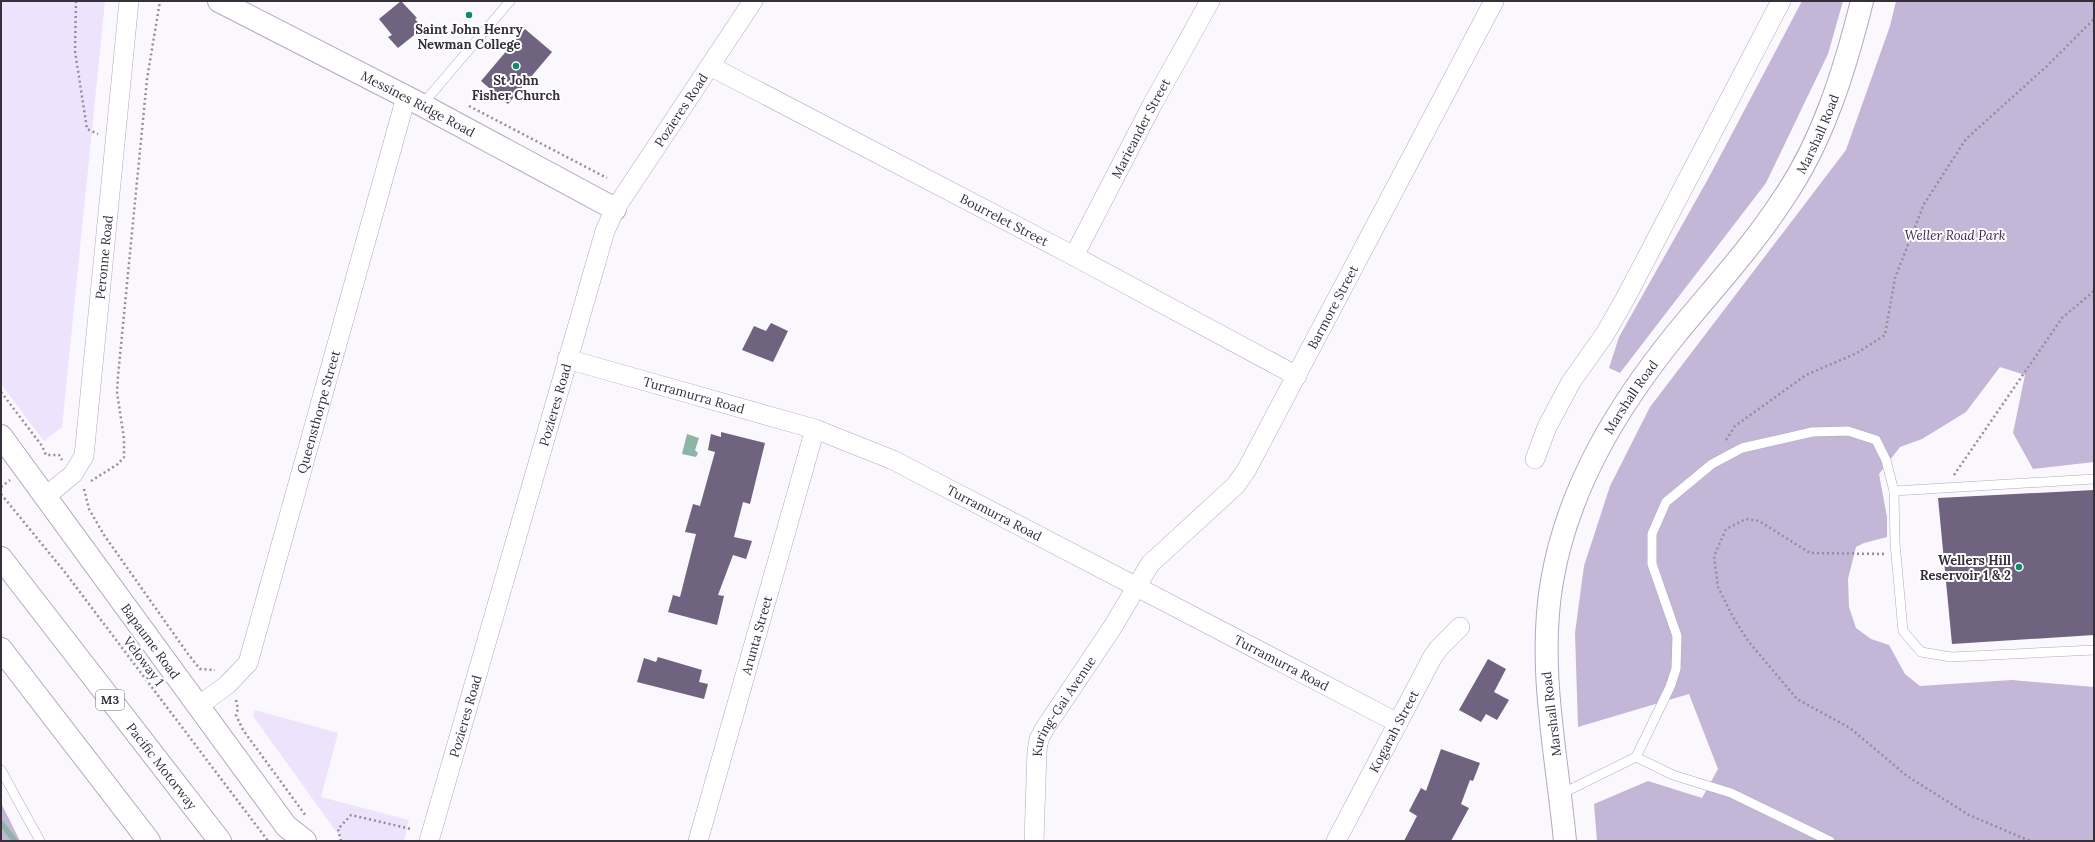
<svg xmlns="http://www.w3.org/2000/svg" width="2095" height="842" font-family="Lora,serif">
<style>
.green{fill:#ede3fc}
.forest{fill:#c4b6d6}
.water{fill:#8db4a5}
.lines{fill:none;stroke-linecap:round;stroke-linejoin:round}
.stream{stroke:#8db4a5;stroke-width:5.5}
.building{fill:#6f637f}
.service-casing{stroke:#b3a8c4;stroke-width:10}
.minor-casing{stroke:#b3a8c4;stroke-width:20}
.tertiary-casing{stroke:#b3a8c4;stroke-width:24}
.secondary-casing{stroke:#b3a8c4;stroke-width:24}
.motorway-casing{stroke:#b3a8c4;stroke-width:24}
.path{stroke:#938f98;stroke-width:2.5;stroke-dasharray:2 3;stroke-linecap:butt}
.service{stroke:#fff;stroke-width:9}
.minor{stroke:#fff;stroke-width:19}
.tertiary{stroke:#fff;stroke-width:22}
.secondary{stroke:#fff;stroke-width:22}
.motorway{stroke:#fff;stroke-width:22}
.poi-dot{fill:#108a6c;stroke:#fff;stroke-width:1.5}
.labels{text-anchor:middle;stroke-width:4;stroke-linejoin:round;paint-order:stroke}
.shield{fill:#fff;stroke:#726e76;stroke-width:1}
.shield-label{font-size:12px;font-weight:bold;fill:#35303c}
.poi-label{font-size:13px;font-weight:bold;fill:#35303c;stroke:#fff}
.street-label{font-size:13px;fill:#35303c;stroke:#fff}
.park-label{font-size:13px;font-style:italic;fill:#3c2852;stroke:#fff}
</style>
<rect width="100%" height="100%" fill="#faf7fd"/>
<g class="green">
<polygon points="1,1 105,1 62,427 44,441 1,384"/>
<polygon points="255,710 338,733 321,797 409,820 404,841 343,841 253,716"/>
</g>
<g class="forest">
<polygon points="1802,1 1843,1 1828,54 1766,183 1620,373 1609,368 1619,337 1708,179"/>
<polygon points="1896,1 2094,1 2094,462 2033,469 2013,433 2025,375 2000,367 1966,412 1922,439 1900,447 1879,474 1887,517 1887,537 1864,543 1856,547 1848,579 1849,607 1856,628 1871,639 1889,645 1905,674 1920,686 2012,680 2094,687 2094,841 1597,841 1594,804 1648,781 1702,798 1718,769 1689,694 1578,727 1575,633 1584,566 1610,486 1650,407 1846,150 1890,26"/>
<polygon points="1,803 20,841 1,841"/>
</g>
<polygon class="water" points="687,434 699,438 695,450 698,453 696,457 682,454"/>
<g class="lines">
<polyline class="stream" points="1,823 15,841"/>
</g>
<g class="building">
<polygon points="401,1 417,18 415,19 423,28 398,48 388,37 392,35 379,19"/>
<polygon points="525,29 552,52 508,104 481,81"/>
<polygon points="771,323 788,331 773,362 742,350 754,326 766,331"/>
<polygon points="721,432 765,443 750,504 743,502 734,537 752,541 746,559 733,555 718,595 724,596 717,625 668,612 673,595 680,597 696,534 685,532 693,504 700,506 715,452 708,450 711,434 721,437"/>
<polygon points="2094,490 2094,635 1952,644 1938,498"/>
<polygon points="658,657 702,670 699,682 708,684 704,699 637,682 644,658 656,662"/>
<polygon points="1488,659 1506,669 1494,692 1509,700 1497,720 1486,714 1481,722 1459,710"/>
<polygon points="1441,749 1480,763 1473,781 1470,780 1461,804 1469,808 1451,841 1404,841 1417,816 1409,811 1421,788 1426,791"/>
</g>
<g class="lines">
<g class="service-casing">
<g id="service">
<polyline points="422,105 510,1"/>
<polyline points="1894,491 2094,479"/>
<polyline points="1636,757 1673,775 1731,793 1830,841"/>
<polyline points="1,770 40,841"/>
<polyline points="1561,794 1636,757 1670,687 1676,669 1677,636 1652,564 1652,534 1666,502 1712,464 1742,448 1812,432 1848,431 1876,440 1886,460 1894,491 1895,543 1903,631 1921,652 1951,657 2094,650"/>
</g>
</g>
<g class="minor-casing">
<g id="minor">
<path id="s1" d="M 710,66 L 1074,256 L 1297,376"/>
<path id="s2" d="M 1074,256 L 1152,105 L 1210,1"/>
<path id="s3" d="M 567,359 L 815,429 L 893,460 L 1398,723"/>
<polyline points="1535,459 1547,427 1571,382 1605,334 1625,299 1781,1"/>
<path id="s4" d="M 45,497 L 73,474 L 84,456 L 129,1"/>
<path id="s5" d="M 198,706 L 227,685 L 248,663 L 406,97"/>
<path id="s6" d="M 429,841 L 605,231 L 615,209 L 753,1"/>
<path id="s7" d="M 698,841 L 815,429"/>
<path id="s8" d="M 1034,841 L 1037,751 L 1039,739 L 1045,728 L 1112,628 L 1150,564 L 1236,485 L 1247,469 L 1494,1"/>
<path id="s9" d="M 1336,841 L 1432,658 L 1439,648 L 1460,627"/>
</g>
</g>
<g class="tertiary-casing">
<g id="tertiary">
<path id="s10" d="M 219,1 L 422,105 L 615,209"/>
</g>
</g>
<g class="secondary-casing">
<g id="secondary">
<path id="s11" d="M 1,436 L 286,826 L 305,841"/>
<path id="s12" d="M 1565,841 C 1557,755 1537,668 1552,581 C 1568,488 1617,407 1676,334 C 1712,290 1752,247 1783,199 C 1823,141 1845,69 1862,1"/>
</g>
</g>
<g class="motorway-casing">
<g id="motorway">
<path id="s13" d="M 1,558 L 220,841"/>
<polyline points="1,649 149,841"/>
</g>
</g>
<g class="path">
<polyline points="76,1 75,51 87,129 98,134"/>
<polyline points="469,106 607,178"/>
<polyline points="1,392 42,446 46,455 59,455 62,460"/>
<polyline points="1726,440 1735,426 1806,375 1857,353 1885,335 1895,278 1924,204 1966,139 2047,66 2094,19"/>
<polyline points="1954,475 2062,318 2094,291"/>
<polyline points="91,481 118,464 124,457 124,439 117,392 118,376 147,79 160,1"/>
<polyline points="1,487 10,480"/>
<polyline points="84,489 89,509 104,535 188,654 200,669 215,670"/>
<polyline points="1,494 64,571 268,841"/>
<polyline points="1884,554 1810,553 1759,521 1746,519 1726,529 1714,556 1718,587 1733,617 1748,641 1797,699 1850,728 1907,776 1969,815 2030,841"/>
<polyline points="236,700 238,709 236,715 243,730 306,816"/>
<polyline points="341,841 338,829 351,815 411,829"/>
</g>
<use href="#service" class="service"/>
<use href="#minor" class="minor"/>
<use href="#tertiary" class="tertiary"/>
<use href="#secondary" class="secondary"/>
<use href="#motorway" class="motorway"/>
</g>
<g class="poi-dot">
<circle cx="469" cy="15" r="4"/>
<circle cx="516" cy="66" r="4"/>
<circle cx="2019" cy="567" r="4"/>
</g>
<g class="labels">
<rect class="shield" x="96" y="690" width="28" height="20" rx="3"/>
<g class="shield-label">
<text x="110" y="704">M3</text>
</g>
<g class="poi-label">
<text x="469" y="34">Saint John Henry<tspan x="469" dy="15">Newman College</tspan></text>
<text x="516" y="85">St John<tspan x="516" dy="15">Fisher Church</tspan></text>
<text x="2011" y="565" text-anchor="end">Wellers Hill<tspan x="2011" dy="15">Reservoir 1 &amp; 2</tspan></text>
</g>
<g class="street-label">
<text dy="5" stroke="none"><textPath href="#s10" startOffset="224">Messines Ridge Road</textPath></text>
<text dy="5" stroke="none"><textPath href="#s6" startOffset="778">Pozieres Road</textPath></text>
<text dy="5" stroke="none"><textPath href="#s2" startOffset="144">Marieander Street</textPath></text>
<text dy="5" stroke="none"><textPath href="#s12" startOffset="787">Marshall Road</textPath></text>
<text dy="5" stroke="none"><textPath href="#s1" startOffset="332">Bourrelet Street</textPath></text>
<text dy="5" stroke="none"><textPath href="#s4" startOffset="257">Peronne Road</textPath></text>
<text dy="5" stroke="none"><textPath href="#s8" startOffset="629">Barmore Street</textPath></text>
<text dy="5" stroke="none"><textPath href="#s3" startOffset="132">Turramurra Road</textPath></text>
<text dy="5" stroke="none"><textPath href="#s12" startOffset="463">Marshall Road</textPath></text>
<text dy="5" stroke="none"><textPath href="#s6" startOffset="454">Pozieres Road</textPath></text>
<text dy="5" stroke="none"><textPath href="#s5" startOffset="327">Queensthorpe Street</textPath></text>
<text dy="5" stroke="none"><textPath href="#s3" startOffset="456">Turramurra Road</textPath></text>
<text dy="5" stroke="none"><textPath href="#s7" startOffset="214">Arunta Street</textPath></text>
<text dy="5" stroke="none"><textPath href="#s11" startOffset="254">Bapaume Road</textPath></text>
<text transform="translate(144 661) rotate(53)" y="5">Veloway 1</text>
<text dy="5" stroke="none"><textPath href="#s3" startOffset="780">Turramurra Road</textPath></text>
<text dy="5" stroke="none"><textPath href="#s8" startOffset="142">Kuring-Gai Avenue</textPath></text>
<text transform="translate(1551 714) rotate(-97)" y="5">Marshall Road</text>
<text dy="5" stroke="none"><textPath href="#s6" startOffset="130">Pozieres Road</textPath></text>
<text dy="5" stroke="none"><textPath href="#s9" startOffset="124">Kogarah Street</textPath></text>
<text dy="5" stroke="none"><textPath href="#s13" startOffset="263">Pacific Motorway</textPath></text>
</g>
<g class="park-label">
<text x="1955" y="240">Weller Road Park</text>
</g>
</g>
<rect width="2095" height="842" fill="none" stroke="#35303c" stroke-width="4"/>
</svg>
